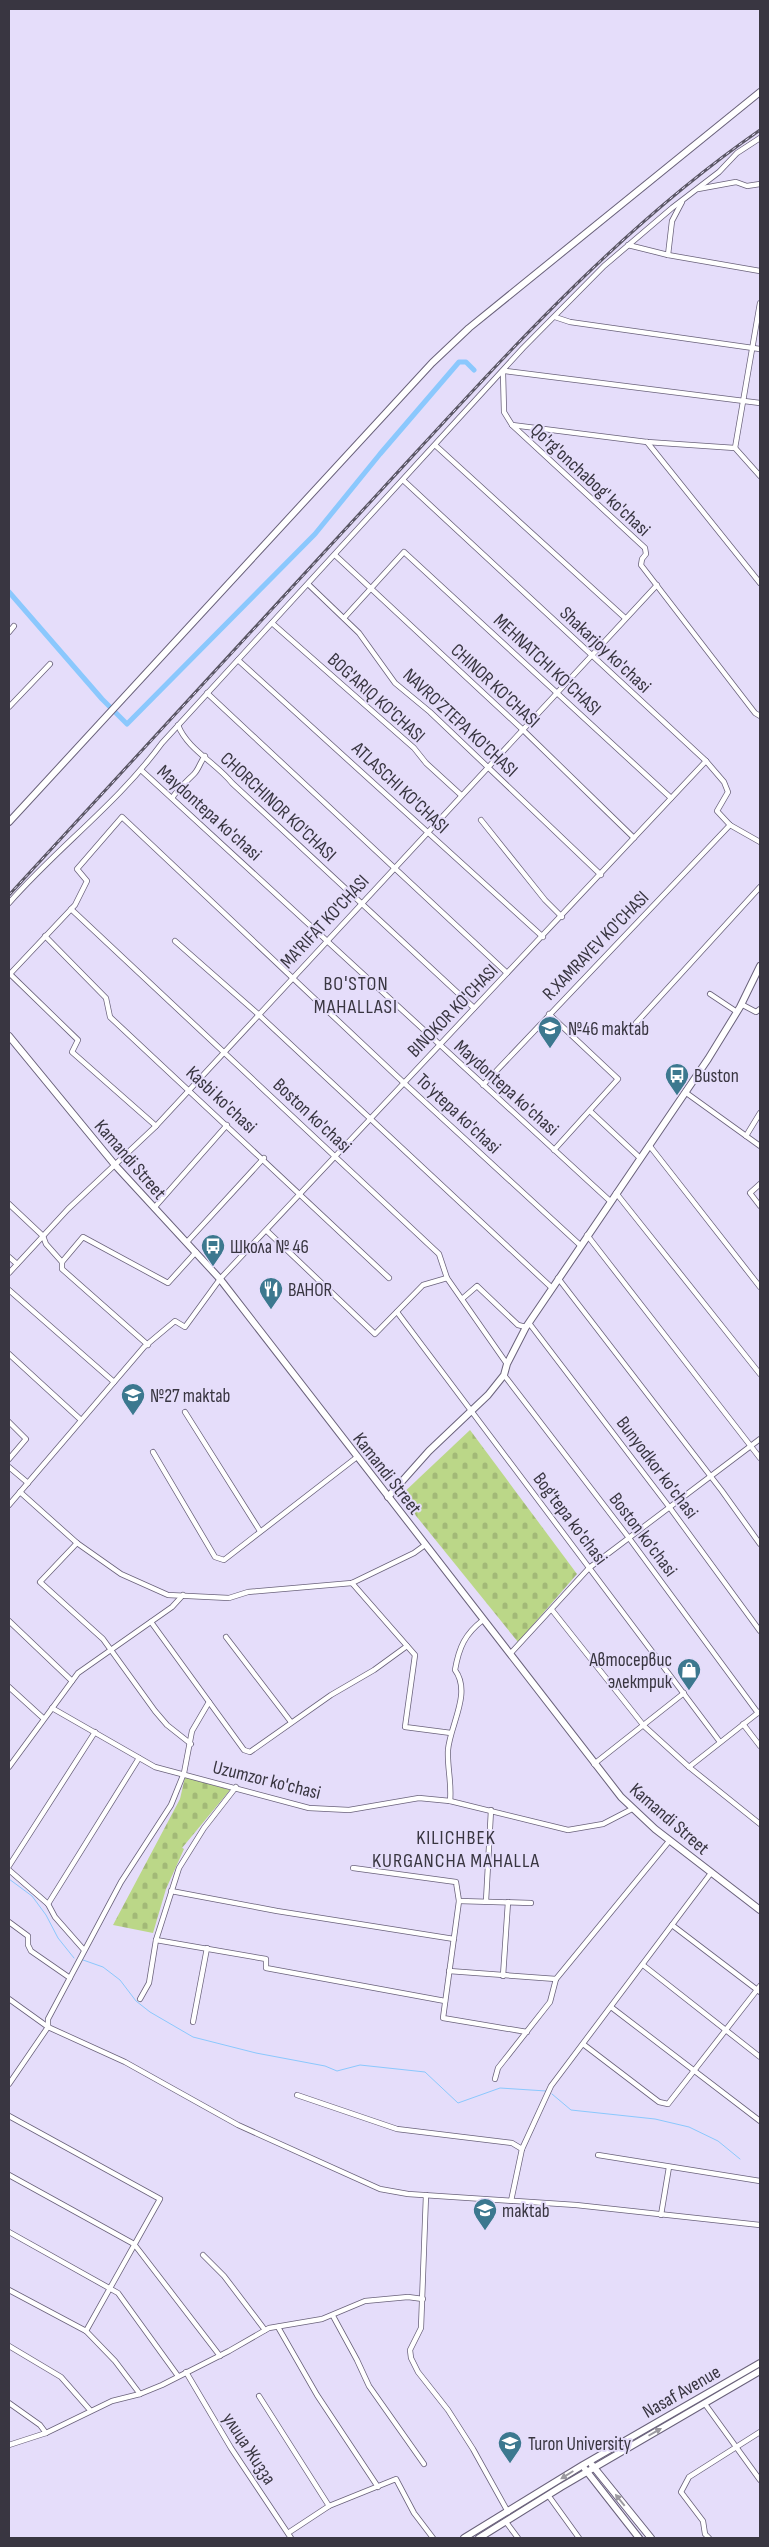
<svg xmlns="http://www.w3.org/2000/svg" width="769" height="2547" font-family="'Sofia Sans Condensed',sans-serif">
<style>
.cemetery{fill:url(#cemetery-stones)}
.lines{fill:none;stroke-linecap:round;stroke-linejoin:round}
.stream{stroke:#8bc8fd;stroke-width:1}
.canal{stroke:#8bc8fd;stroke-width:5}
.street-casing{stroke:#6a627b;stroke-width:6}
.secondary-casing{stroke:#6a627b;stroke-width:8}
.street{stroke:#fff;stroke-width:4.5}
.secondary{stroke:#fff;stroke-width:6}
.rail-casing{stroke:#5b5765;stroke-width:3}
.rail{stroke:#e5ddfa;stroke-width:1;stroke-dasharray:4;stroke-linecap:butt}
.oneway{fill:#9c9aa0}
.labels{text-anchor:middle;stroke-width:4;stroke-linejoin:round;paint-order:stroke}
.street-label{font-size:19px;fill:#393641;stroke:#e5ddfa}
.poi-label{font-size:19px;fill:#393641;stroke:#e5ddfa;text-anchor:start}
.neighbourhood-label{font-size:20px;letter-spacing:1px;fill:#393641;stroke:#e5ddfa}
</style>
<defs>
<pattern id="cemetery-stones" width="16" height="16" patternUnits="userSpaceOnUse" patternTransform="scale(1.25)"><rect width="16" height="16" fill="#bbd788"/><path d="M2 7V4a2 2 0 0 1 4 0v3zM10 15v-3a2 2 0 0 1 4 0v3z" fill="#a2b977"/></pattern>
</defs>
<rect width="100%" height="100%" fill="#e5ddfa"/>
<g class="cemetery">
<polygon points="470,1430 577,1574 518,1642 400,1496"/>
<polygon points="185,1777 230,1790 182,1848 184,1849 166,1889 153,1933 113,1925 180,1799"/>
</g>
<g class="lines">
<g class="stream">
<polyline points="9,1879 32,1896 46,1915 58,1938 74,1958"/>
<polyline points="83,1960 103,1967 120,1980 136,2001 150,2012 193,2037 256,2053 325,2066 337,2071 360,2065 425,2072 458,2103 500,2088 546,2091"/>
<polyline points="552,2094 571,2110 655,2119 689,2127 718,2141 740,2159"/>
</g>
<polyline class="canal" points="9,592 102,699 127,724 315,534 380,454 459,362 466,362 474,370"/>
<g class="street-casing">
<g id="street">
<polyline points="698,189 736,182 747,186 760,184"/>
<polyline points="628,245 668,255 760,271"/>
<polyline points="668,255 672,221 682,202"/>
<polyline points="555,317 570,322 760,349"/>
<polyline points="505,371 760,403"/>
<polyline points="503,373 504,412 512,425 645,548 646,554 642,559 641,565 755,713 760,716"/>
<polyline points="512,425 647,442 735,448 760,476"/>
<polyline points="647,442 760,583"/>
<polyline points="435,445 625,618"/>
<polyline points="735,448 760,303"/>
<polyline points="403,480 706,761 724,782 728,792 717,811 730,825 760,842"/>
<polyline points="335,555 522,729 634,838"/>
<polyline points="309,585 359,633 395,683 430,712 601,875"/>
<polyline points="344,618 404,552 671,798"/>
<polyline points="272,623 414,748 426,763 461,795"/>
<polyline points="9,632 14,626"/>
<polyline points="238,660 543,937"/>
<polyline points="207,693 507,973"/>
<polyline points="9,707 50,664"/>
<path d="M 178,725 C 187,749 216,763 232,783 L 474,1008"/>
<polyline points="141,770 610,1201"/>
<path d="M 172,798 C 179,788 186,782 194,774 C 199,769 200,762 205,756"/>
<polyline points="481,820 545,900 562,917"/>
<path d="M 9,903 C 58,847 118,803 162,743 L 523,348 L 604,266 L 672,208 L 719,172 L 737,153 L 760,138"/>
<polyline points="71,909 439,1254 447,1278 507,1364"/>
<polyline points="45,936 106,998 110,1017 389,1278"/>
<polyline points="175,941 258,1014 552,1288"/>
<polyline points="10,974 78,1040 72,1052 156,1126"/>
<polyline points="9,975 75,905 87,881 77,869 122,817 404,1083 580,1245"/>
<polyline points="710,994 737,1012"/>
<polyline points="741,1004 756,1012 760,1009"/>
<polyline points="549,1014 618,1079 554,1150"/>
<polyline points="636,1023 760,887"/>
<polyline points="483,1085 730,825"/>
<polyline points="685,1092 760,1146"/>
<polyline points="590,1111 640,1158"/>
<polyline points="746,1136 760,1113"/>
<polyline points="649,1145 760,1287"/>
<polyline points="760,1184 750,1193 760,1206"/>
<polyline points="616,1193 760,1374"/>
<polyline points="9,1204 43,1236 46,1244 62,1262 62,1269 148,1345"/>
<polyline points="154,1208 227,1125"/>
<polyline points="267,1231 375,1334 423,1285 447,1278"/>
<polyline points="587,1235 760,1458"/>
<polyline points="187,1242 264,1158"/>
<polyline points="9,1257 17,1264"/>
<polyline points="62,1262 83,1237 168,1283 196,1252"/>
<polyline points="9,1273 68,1209 156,1126 657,585"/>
<polyline points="558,1278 722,1491 760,1544"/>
<polyline points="9,1290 114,1382"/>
<polyline points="462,1299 477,1286 518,1325 526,1327"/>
<polyline points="397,1312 720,1742"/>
<polyline points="529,1323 670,1508 760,1631"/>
<polyline points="9,1354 81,1420"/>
<polyline points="504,1375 629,1538 758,1713"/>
<polyline points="185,1412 260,1531"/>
<polyline points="9,1422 26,1439 9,1459"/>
<polyline points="153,1452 215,1557 224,1560 357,1457"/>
<polyline points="9,1467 28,1483"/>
<polyline points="20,1492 77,1543 121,1574 168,1595 229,1598 248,1592 352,1583 414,1553 425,1545"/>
<polyline points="9,1505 144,1347 175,1321 185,1327 220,1279 706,761"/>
<polyline points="77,1543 40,1582 103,1639 155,1711 167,1725 191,1744"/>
<polyline points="352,1583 415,1655 405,1727 451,1733"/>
<polyline points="552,1610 644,1726 689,1767 760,1824"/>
<polyline points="9,1621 72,1681"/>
<polyline points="151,1622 244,1750 250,1752 331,1695 374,1670 407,1646"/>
<polyline points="226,1637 291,1722"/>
<polyline points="510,1654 589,1568 760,1439"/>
<polyline points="9,1687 43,1718"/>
<polyline points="52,1708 155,1767 309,1808 349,1810 419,1798 450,1801 568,1830 603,1824 632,1809"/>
<polyline points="743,1724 760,1746"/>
<polyline points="594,1764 684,1693"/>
<polyline points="9,1767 78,1673 172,1607 183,1595"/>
<polyline points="689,1767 759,1712"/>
<path d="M 450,1801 C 452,1784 447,1767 448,1750 C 450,1725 472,1693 455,1670 C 459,1647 465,1634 483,1620"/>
<polyline points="9,1866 95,1732"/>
<polyline points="353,1868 456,1882 459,1901 443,2018 527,2032"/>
<polyline points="9,1870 48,1904 55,1917 84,1950"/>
<polyline points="171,1891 277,1911 454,1939"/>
<polyline points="459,1901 531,1903"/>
<polyline points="486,1901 491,1810"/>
<polyline points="48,1904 139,1758"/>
<polyline points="9,1922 28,1936 28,1945 31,1951 70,1978"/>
<polyline points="672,1925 760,1992"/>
<polyline points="156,1940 266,1959 266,1968 445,2001"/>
<polyline points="643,1965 760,2057"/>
<polyline points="449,1971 556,1979"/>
<polyline points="503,1976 508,1902"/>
<polyline points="9,1999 48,2027 125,2062 238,2125 380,2189 408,2194 576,2205 760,2225"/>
<polyline points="140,1999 149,1983 156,1940 179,1868 204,1828 236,1787"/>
<polyline points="611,2007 760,2121"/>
<polyline points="193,2022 207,1948"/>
<polyline points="583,2044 659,2102 668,2104 760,1986"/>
<polyline points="495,2079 498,2068 550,2002 556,1979 670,1840"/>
<polyline points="9,2084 48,2027 48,2019 121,1882 171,1805 184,1773 192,1731 209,1702"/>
<polyline points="297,2095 397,2129 512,2143 522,2149"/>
<polyline points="9,2116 160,2199 86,2331"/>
<polyline points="598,2155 760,2181"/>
<polyline points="9,2175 134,2244 220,2356"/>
<polyline points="426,2195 421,2328 410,2350 411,2358 418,2372 448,2410 473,2449 508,2512"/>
<polyline points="511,2201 522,2149 551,2086 711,1873"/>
<polyline points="661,2215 669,2167"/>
<polyline points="9,2232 118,2293 178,2376"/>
<polyline points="203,2255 224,2276 265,2330"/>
<polyline points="9,2290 86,2331 115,2361 140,2394"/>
<polyline points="333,2316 357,2360 369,2386 424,2464"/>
<polyline points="278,2327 317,2395 378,2487"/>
<polyline points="9,2346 61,2377 90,2410"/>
<polyline points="186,2372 231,2448 291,2538"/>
<polyline points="259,2396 329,2506"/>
<polyline points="9,2403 40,2425 46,2433"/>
<polyline points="705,2404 760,2480"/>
<polyline points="9,2445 46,2433 112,2401 140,2394 162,2385 229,2351 269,2328 322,2319 365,2301 408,2297 423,2299"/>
<polyline points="548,2495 579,2538"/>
<polyline points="506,2522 518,2538"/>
<polyline points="288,2533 329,2506 396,2479 414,2513 433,2538"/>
<polyline points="709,2538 705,2534 703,2521 681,2492 689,2477 760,2432"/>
</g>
</g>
<g class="secondary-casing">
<g id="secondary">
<polyline points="9,822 432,363 469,328 760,92"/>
<polyline points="9,1036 115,1165 220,1279 621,1797 655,1829 760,1910"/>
<polyline points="388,1497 429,1451 488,1395 504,1375 507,1364 526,1327 708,1059 740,1007 760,966"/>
<polyline points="592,2465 651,2538"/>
<polyline points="585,2469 639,2538"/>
<polyline points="464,2538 583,2465 760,2363"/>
<polyline points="479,2538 561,2487 760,2371"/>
</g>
</g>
<use href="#street" class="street"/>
<use href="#secondary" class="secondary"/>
<g class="rail-casing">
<path id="rail" d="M 9,895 C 134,759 260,623 385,486 C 502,359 617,229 760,130"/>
</g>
<use href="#rail" class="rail"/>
</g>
<defs><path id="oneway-solid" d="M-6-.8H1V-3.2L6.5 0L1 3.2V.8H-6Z" transform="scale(1.25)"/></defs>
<g class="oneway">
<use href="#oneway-solid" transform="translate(655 2432) rotate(-30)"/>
<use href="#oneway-solid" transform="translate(567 2475) rotate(148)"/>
<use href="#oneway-solid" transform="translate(620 2500) rotate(-129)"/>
</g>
<defs>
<g id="school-pin" transform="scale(1.25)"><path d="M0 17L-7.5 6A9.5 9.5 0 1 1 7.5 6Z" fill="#3c788f" stroke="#e5ddfa"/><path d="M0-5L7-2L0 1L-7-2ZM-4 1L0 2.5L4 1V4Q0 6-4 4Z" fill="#fff"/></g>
<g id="bus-pin" transform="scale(1.25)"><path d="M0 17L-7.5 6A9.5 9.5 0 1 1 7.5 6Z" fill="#3c788f" stroke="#e5ddfa"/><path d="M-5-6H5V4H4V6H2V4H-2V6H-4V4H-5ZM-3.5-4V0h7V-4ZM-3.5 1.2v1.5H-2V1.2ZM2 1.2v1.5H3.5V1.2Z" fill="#fff"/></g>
<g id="restaurant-pin" transform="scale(1.25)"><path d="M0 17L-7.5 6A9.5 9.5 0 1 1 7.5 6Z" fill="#3c788f" stroke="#e5ddfa"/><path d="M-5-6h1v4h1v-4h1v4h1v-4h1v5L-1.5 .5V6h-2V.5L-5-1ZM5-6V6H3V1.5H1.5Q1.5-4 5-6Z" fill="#fff"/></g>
<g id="shop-pin" transform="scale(1.25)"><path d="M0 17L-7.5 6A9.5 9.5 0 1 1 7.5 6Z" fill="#3c788f" stroke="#e5ddfa"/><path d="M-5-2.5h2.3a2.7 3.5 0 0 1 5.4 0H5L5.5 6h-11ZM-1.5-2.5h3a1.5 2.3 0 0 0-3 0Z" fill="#fff"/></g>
<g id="university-pin" transform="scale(1.25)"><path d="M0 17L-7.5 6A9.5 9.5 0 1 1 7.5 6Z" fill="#3c788f" stroke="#e5ddfa"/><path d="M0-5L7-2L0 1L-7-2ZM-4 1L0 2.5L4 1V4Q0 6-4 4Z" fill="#fff"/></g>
</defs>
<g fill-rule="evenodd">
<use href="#school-pin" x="550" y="1028"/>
<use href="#bus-pin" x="677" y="1075"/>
<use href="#bus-pin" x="213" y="1246"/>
<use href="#restaurant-pin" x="271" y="1289"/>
<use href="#school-pin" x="133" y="1395"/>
<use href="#shop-pin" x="689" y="1670"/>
<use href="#school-pin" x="485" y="2210"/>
<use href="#university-pin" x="510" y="2443"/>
</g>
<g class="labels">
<g class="street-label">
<text transform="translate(591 479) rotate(43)" y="7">Qo'rg'onchabog' ko'chasi</text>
<text transform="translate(606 649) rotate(43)" y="7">Shakarjoy ko'chasi</text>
<text transform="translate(548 664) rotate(43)" y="7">MEHNATCHI KO'CHASI</text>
<text transform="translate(496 685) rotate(43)" y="7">CHINOR KO'CHASI</text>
<text transform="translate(377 697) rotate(42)" y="7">BOG'ARIQ KO'CHASI</text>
<text transform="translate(461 722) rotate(43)" y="7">NAVRO'ZTEPA KO'CHASI</text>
<text transform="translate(401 787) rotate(43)" y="7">ATLASCHI KO'CHASI</text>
<text transform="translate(279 806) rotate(43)" y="7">CHORCHINOR KO'CHASI</text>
<text transform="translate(210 812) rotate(42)" y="7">Maydontepa ko'chasi</text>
<text transform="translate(324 921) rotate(-47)" y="7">MA'RIFAT KO'CHASI</text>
<text transform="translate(595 945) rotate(-46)" y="7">R.XAMRAYEV KO'CHASI</text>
<text transform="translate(452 1010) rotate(-46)" y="7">BINOKOR KO'CHASI</text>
<text transform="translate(507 1087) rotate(42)" y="7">Maydontepa ko'chasi</text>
<text transform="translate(222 1099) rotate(43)" y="7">Kasbi ko'chasi</text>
<text transform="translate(459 1113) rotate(43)" y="7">To'ytepa ko'chasi</text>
<text transform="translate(313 1115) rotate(43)" y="7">Boston ko'chasi</text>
<text transform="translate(131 1159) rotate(49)" y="7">Kamandi Street</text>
<text transform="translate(658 1467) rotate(53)" y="7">Bunyodkor ko'chasi</text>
<text transform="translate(388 1473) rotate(52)" y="7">Kamandi Street</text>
<text transform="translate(571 1518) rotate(53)" y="7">Bog'tepa ko'chasi</text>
<text transform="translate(644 1534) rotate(53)" y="7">Boston ko'chasi</text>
<text transform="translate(267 1779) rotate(14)" y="7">Uzumzor ko'chasi</text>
<text transform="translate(670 1818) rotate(41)" y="7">Kamandi Street</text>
<text transform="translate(681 2391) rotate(-30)" y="7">Nasaf Avenue</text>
<text transform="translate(250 2448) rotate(57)" y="7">улица Жизза</text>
</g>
<g class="poi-label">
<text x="568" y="1035">№46 maktab</text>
<text x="694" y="1082">Buston</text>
<text x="230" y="1253">Школа № 46</text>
<text x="288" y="1296">BAHOR</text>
<text x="150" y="1402">№27 maktab</text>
<text x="672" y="1666" text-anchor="end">Автосервис<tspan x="672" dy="22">электрик</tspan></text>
<text x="502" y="2217">maktab</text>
<text x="528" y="2450">Turon University</text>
</g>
<g class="neighbourhood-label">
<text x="356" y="990">BO'STON<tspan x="356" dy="23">MAHALLASI</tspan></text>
<text x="456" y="1844">KILICHBEK<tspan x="456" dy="23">KURGANCHA MAHALLA</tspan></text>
</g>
</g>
<rect width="769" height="2547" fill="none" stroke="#393641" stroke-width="20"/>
</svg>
